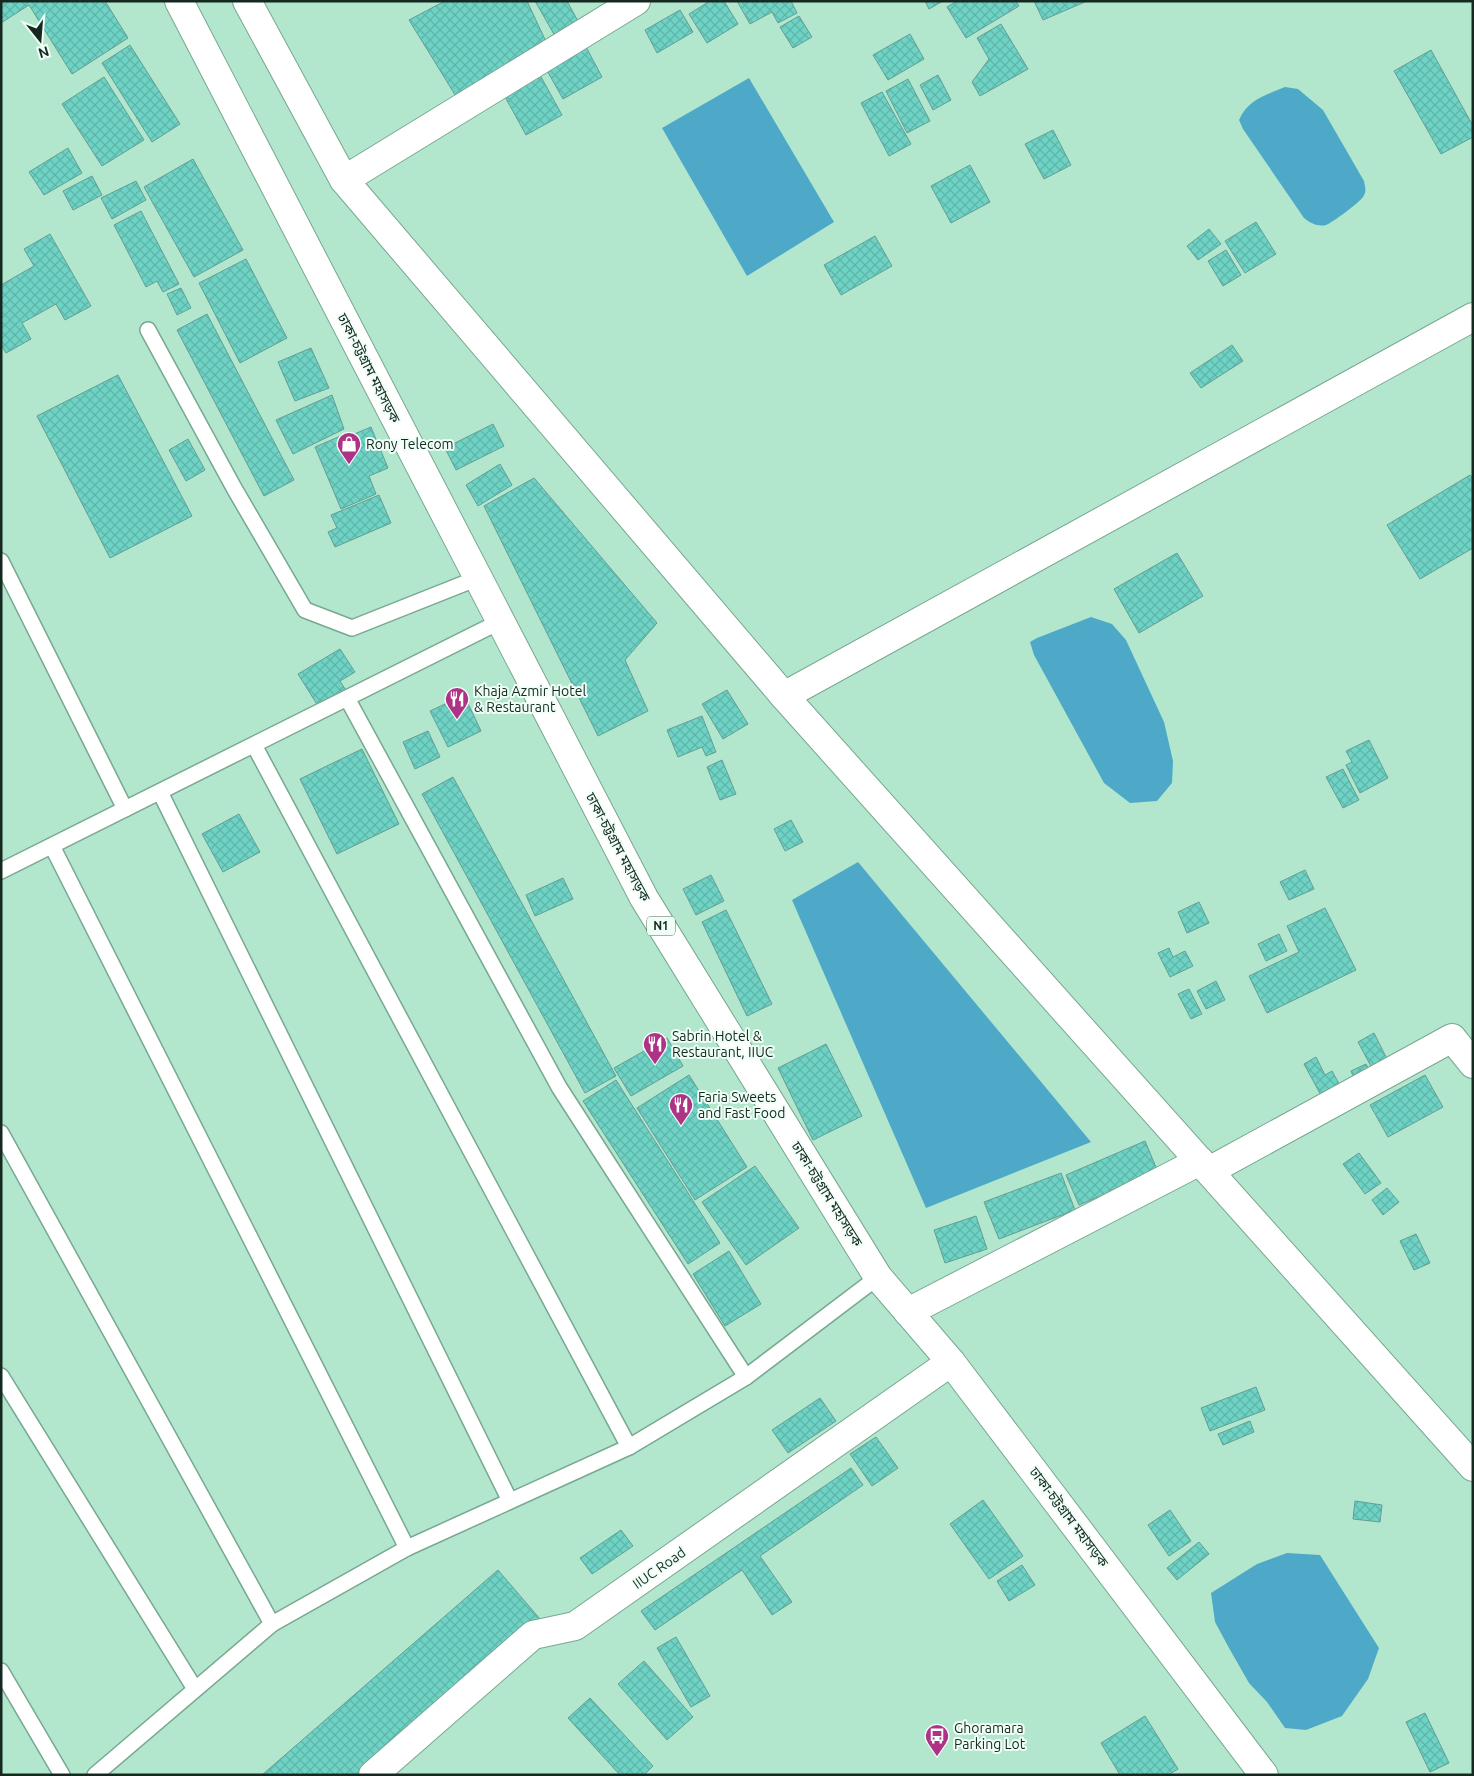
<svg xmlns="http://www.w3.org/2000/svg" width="1474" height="1776" font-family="Ubuntu,'Noto Sans Bengali',sans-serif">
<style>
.water{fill:#4ea9c8}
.building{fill:url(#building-cross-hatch);stroke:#639e94}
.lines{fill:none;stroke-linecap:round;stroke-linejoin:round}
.service-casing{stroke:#77a891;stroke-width:18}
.minor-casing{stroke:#77a891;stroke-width:30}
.trunk-casing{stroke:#77a891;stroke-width:30}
.service{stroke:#fff;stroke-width:15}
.minor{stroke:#fff;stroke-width:28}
.trunk{stroke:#fff;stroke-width:28}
.labels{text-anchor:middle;stroke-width:4;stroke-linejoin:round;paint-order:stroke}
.shield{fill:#effef6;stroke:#566960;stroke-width:1}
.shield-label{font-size:12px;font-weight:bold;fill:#152920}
.street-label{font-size:14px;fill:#152920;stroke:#effef6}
.poi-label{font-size:14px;fill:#152920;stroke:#effef6;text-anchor:start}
</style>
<defs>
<pattern id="building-cross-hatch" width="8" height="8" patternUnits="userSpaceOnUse" patternTransform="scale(1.25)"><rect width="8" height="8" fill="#6ed3c5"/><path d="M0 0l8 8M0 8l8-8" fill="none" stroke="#5eb5a9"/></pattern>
</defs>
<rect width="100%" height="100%" fill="#b3e7cd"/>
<g class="water">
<polygon points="749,78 834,222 747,276 662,128"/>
<path d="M 1285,87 L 1298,89 L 1323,110 L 1364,181 C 1365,187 1367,191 1363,197 C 1360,202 1332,223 1326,225 C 1318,227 1310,223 1304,218 L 1243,129 L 1239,120 C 1248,99 1266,95 1285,87 Z"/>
<polygon points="1091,617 1112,624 1126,640 1164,722 1173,761 1172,783 1157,801 1130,803 1104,783 1034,655 1030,642 1037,638"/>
<polygon points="858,862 1091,1142 926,1208 792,900"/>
<polygon points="1287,1553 1320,1555 1379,1648 1368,1679 1342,1716 1306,1730 1285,1728 1267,1702 1249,1683 1229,1648 1215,1622 1211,1593 1257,1564"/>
</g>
<g class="building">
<polygon points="3,1 105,1 128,38 72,74 29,5 1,23 1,2"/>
<polygon points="445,1 527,1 549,48 457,98 409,20"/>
<polygon points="535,1 567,1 579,23 555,36"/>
<polygon points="710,1 724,1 738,24 707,43 689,14"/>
<polygon points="737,1 791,1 797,13 778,23 772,12 750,24"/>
<polygon points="925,1 943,1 929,9"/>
<polygon points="957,1 1016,1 1019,6 966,38 947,7"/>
<polygon points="1034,1 1087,1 1043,20"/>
<polygon points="680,10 693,32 657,53 645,30"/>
<polygon points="799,16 812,37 793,48 780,27"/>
<polygon points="1001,24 1028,69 980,96 972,82 989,59 977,38"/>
<polygon points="910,34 924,59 888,80 873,55"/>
<polygon points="130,45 180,124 152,142 102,63"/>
<polygon points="585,45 602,77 563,99 545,67"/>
<polygon points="1431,50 1473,126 1473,137 1441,154 1394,71"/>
<polygon points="540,75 562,115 526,135 504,95"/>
<polygon points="938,75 951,100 933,110 920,85"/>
<polygon points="104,77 144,140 102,166 62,104"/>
<polygon points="908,79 930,121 907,133 886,91"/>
<polygon points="882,92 911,144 889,156 861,103"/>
<polygon points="1053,130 1071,165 1044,179 1025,144"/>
<polygon points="68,148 82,173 44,195 29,172"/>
<polygon points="193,159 243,250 194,277 144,187"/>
<polygon points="970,165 990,202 951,223 931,186"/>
<polygon points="92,176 102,195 73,210 63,191"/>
<polygon points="136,181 146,200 112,219 101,198"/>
<polygon points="141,211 179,284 163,292 157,281 146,287 114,225"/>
<polygon points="1256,222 1276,254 1245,273 1225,241"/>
<polygon points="1209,229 1221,244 1198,260 1187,246"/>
<polygon points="50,234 91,306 65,320 56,304 22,323 31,339 6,353 1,345 1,285 34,266 24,249"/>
<polygon points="875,236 892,266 841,295 824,265"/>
<polygon points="1226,250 1241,275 1223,286 1208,261"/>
<polygon points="246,259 287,338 240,363 199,283"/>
<polygon points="181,288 191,308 177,315 167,294"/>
<polygon points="207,314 294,480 264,496 177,330"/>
<polygon points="1232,345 1243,361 1201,388 1190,373"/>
<polygon points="311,348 329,388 295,401 278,362"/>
<polygon points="118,375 192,516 110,558 37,416"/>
<polygon points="332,395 344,429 293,454 276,420"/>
<polygon points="493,424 504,446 456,470 445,448"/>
<polygon points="371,427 388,468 369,476 376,494 341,509 315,447 350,432 352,435"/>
<polygon points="188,439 205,470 186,481 169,450"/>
<polygon points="500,464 512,485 478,506 466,485"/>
<polygon points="1470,475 1473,479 1473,548 1420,579 1387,525"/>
<polygon points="534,478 657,623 625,660 648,711 598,736 484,506"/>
<polygon points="379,495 391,523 335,547 328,532 337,528 331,515"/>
<polygon points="1177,553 1203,596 1139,633 1114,589"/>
<polygon points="340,649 355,672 340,681 345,689 318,706 298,674"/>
<polygon points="727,690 748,724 723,739 702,704"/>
<polygon points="464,695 481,731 448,747 430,711"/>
<polygon points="702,716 716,752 706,756 702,747 678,757 667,730"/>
<polygon points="428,731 440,757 415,769 403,742"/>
<polygon points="1369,740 1388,778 1360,793 1346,765 1352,762 1346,751"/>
<polygon points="362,749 399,824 337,854 300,779"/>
<polygon points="722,760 736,794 720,800 707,767"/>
<polygon points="1343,769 1359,800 1343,808 1326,777"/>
<polygon points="453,777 616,1076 585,1093 422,794"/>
<polygon points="239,814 260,852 223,872 202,834"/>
<polygon points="791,820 803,842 785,851 774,829"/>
<polygon points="1305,870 1314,889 1289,900 1280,882"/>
<polygon points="711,875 724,901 696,915 683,889"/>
<polygon points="563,878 573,899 535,916 526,895"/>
<polygon points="1199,902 1209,923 1187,933 1178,912"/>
<polygon points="1325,908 1356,970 1267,1013 1249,976 1299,952 1287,926"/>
<polygon points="726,910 772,1004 747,1016 702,922"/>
<polygon points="1279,934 1287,951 1266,961 1258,944"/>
<polygon points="1169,948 1173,957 1185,951 1193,966 1170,977 1158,953"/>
<polygon points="1216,981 1225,1000 1206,1009 1197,991"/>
<polygon points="1189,989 1202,1014 1191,1019 1178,994"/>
<polygon points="1374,1033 1390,1065 1374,1072 1358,1042"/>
<polygon points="667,1038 683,1066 631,1096 614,1068"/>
<polygon points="826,1044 862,1116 813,1140 778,1068"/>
<polygon points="1316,1057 1325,1075 1332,1071 1342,1089 1323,1099 1304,1064"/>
<polygon points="1366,1064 1372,1075 1356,1083 1351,1071"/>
<polygon points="689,1075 747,1167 695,1200 637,1108"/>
<polygon points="1425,1075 1443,1107 1388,1137 1370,1105"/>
<polygon points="616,1080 720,1243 688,1264 583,1101"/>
<polygon points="1145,1141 1158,1172 1079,1205 1066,1175"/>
<polygon points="1359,1153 1381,1183 1365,1194 1343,1164"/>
<polygon points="755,1166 799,1228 746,1265 702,1202"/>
<polygon points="1061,1173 1075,1210 999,1239 984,1202"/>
<polygon points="1387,1188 1399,1202 1383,1215 1372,1200"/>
<polygon points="976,1216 987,1249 945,1263 934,1230"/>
<polygon points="1416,1234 1430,1263 1414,1270 1400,1241"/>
<polygon points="729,1251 761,1304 725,1326 693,1274"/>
<polygon points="1256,1387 1265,1410 1210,1431 1201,1408"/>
<polygon points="820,1398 836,1421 788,1453 772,1430"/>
<polygon points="1250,1421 1254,1432 1223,1445 1218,1434"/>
<polygon points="876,1437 898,1468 872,1486 850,1454"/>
<polygon points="851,1468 863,1485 760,1556 792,1602 772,1615 742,1570 655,1630 641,1611"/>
<polygon points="983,1500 1023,1556 989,1579 950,1524"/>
<polygon points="1355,1501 1382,1505 1380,1522 1353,1519"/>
<polygon points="1170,1510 1191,1541 1169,1556 1148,1525"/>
<polygon points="621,1530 633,1546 592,1574 580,1558"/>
<polygon points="1199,1542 1209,1554 1177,1580 1167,1568"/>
<polygon points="1022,1565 1035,1585 1009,1601 997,1581"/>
<polygon points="498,1570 540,1619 359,1775 262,1775"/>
<polygon points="676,1637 710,1696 691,1707 657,1648"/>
<polygon points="644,1661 693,1717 667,1740 618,1684"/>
<polygon points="590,1698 653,1766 644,1775 620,1775 568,1718"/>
<polygon points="1425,1713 1449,1763 1430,1772 1406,1722"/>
<polygon points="1145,1716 1178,1769 1168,1775 1120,1775 1101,1743"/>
</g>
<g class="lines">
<g class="service-casing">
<g id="service">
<polyline points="148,330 234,488 305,610 352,628 478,578"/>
<polyline points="1,561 125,809"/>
<polyline points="347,698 559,1087 746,1377 878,1277"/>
<polyline points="254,745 629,1447"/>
<polyline points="160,792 510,1501"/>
<polyline points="52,846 407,1548"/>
<polyline points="1,871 501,621"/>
<polyline points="1,1133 272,1624"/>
<polyline points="1,1376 195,1689"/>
<polyline points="1,1671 62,1775"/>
<polyline points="95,1775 272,1624 407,1548 629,1447 746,1377"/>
</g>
</g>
<g class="minor-casing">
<g id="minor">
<polyline points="344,180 636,1"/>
<polyline points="784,696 1473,317"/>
<polyline points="1209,1171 1452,1038 1473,1064"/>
<polyline points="373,1775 533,1635 575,1626 951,1362"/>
</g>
</g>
<g class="trunk-casing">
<g id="trunk">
<polyline points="179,1 644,898 878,1277 951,1362 1264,1775"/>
<polyline points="247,1 344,180 784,696 1473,1467"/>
<polyline points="908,1312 1200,1161"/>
</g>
</g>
<use href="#service" class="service"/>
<use href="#minor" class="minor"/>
<use href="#trunk" class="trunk"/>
</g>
<defs>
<g id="shop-pin" transform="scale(1.25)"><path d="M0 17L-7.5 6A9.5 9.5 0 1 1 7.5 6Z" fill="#ae3386" stroke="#effef6"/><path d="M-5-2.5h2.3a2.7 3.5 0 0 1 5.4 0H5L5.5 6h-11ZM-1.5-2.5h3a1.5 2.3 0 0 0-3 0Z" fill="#fff"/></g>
<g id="restaurant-pin" transform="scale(1.25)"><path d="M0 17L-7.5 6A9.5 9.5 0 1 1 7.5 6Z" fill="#ae3386" stroke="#effef6"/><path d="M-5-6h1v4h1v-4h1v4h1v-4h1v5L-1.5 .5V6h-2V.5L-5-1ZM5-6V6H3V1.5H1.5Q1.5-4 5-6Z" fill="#fff"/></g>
<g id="bus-pin" transform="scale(1.25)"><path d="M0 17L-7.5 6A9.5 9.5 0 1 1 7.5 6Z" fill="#ae3386" stroke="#effef6"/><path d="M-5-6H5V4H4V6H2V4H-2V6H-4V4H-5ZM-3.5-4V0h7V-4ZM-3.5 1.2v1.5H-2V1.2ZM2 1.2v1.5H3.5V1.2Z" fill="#fff"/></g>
</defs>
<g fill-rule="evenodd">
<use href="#shop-pin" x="349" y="444"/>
<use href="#restaurant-pin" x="457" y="699"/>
<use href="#restaurant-pin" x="655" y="1044"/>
<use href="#restaurant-pin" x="681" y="1105"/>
<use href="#bus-pin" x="937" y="1736"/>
</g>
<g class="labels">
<rect class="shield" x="647" y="916.5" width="28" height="19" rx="4"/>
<g class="shield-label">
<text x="661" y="930">N1</text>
</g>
<g class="street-label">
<text transform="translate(369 368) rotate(63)" y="5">ঢাকা-চট্টগ্রাম মহাসড়ক</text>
<text transform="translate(618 847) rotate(62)" y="5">ঢাকা-চট্টগ্রাম মহাসড়ক</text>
<text transform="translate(827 1194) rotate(58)" y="5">ঢাকা-চট্টগ্রাম মহাসড়ক</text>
<text transform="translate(1069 1517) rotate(53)" y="5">ঢাকা-চট্টগ্রাম মহাসড়ক</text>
<text transform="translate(659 1568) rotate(-35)" y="5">IIUC Road</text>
</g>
<g class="poi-label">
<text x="366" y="449">Rony Telecom</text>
<text x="474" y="696">Khaja Azmir Hotel<tspan x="474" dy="16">&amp; Restaurant</tspan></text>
<text x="672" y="1041">Sabrin Hotel &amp;<tspan x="672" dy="16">Restaurant, IIUC</tspan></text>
<text x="698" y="1102">Faria Sweets<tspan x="698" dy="16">and Fast Food</tspan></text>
<text x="954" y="1733">Ghoramara<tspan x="954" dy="16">Parking Lot</tspan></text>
</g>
</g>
<rect width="1474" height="1776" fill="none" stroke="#152920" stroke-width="5"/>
<g transform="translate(40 40) rotate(163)" stroke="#effef6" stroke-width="4" paint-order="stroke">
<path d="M0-4L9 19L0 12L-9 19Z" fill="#152920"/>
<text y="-8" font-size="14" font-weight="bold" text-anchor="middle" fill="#152920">N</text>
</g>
</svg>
